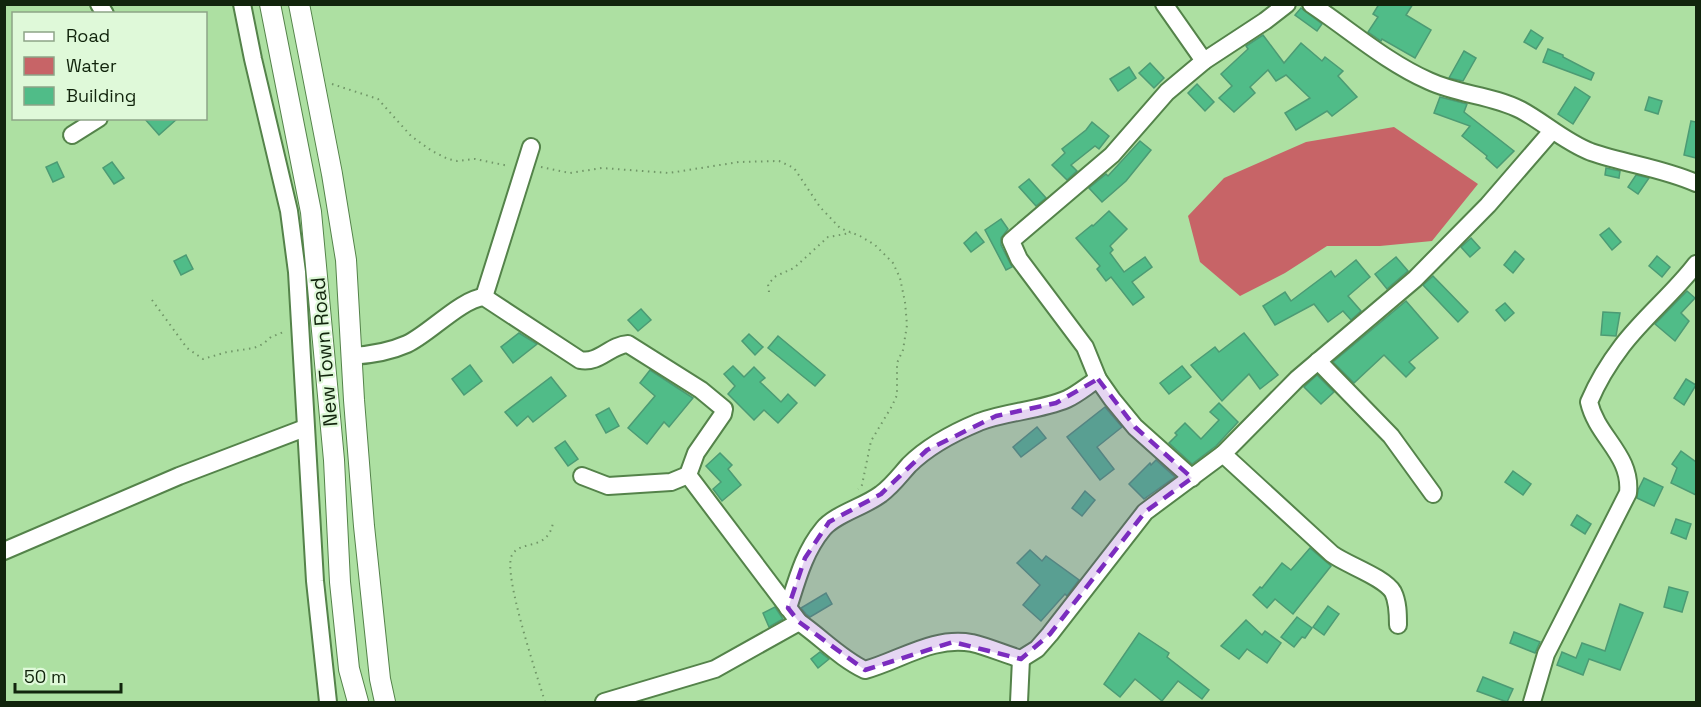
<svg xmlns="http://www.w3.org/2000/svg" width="1701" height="707" font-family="'Space Grotesk',sans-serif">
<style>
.water{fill:#c76467}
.building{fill:#50bc88;stroke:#4c9b74;stroke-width:1.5}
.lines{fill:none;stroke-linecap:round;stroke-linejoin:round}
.minor-casing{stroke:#54834a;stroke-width:20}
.major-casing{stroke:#54834a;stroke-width:22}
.path{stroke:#709667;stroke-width:2;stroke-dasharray:1.5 4.5;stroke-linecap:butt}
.minor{stroke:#fff;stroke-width:16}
.major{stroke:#fff;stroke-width:20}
.marked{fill:#7b2cbf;fill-opacity:0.2;stroke:#7b2cbf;stroke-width:4.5;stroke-dasharray:12 8;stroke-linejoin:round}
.labels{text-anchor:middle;stroke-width:4.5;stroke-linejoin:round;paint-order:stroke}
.street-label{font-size:20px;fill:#11240c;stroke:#dff9d9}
</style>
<rect width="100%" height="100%" fill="#ade0a2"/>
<polygon class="water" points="1394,127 1478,184 1432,241 1380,246 1327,246 1285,273 1240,296 1200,262 1188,216 1224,178 1306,142"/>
<g class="building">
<polygon points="1379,4 1413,4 1406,15 1431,30 1415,58 1382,39 1381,41 1368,32 1378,17 1373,14"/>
<polygon points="1301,8 1322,24 1317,31 1295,15"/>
<polygon points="1531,30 1543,38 1536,49 1524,42"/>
<polygon points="1263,35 1284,63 1301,43 1322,61 1325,57 1343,71 1338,76 1357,97 1332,116 1327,111 1296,130 1285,113 1310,98 1286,75 1276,81 1268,70 1250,87 1255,93 1234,112 1219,98 1232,86 1221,74 1248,49 1246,46"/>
<polygon points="1548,49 1563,55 1563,57 1594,73 1591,80 1543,62"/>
<polygon points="1464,51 1476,58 1463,81 1449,78"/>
<polygon points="1150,63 1164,78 1154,88 1139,73"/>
<polygon points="1129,67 1136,78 1118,91 1110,79"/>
<polygon points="1197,84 1214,102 1205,111 1188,93"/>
<polygon points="1575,87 1590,97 1573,124 1558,114"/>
<polygon points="1440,97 1467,104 1464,112 1514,151 1497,168 1486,158 1487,156 1462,136 1470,126 1434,113"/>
<polygon points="1649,97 1662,101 1658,114 1645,110"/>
<polygon points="144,118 178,118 159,135"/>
<polygon points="1691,121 1696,122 1696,158 1684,155"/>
<polygon points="1092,122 1109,136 1099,149 1095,146 1071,165 1077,171 1067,180 1052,165 1065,153 1062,149 1086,130"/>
<polygon points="1140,141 1151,150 1126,181 1102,202 1089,188 1106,174 1108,176"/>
<polygon points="57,162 64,177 53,182 46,167"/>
<polygon points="112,162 124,178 114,184 103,168"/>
<polygon points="1606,168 1620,171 1619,178 1605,175"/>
<polygon points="1636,175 1649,178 1638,194 1628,187"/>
<polygon points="1029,179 1046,198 1036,206 1019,187"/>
<polygon points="1109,211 1127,229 1110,246 1113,250 1110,253 1124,272 1145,257 1152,267 1132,282 1144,297 1133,305 1111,277 1106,281 1097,269 1100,266 1076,238 1092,225 1093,226"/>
<polygon points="1001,219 1008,229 1001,238 1001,245 1012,267 1006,270 985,230"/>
<polygon points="1609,228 1621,242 1612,250 1600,235"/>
<polygon points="976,232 984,242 971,252 964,243"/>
<polygon points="1471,238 1480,248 1470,257 1461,247"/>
<polygon points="1515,251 1524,259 1513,273 1504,265"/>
<polygon points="186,255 193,269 181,275 174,261"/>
<polygon points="1657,256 1670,267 1662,277 1649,266"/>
<polygon points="1396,257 1408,271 1387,289 1375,274"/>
<polygon points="1356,260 1370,277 1348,296 1361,311 1351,320 1343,311 1328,322 1314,304 1275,325 1263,306 1285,292 1291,301 1331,271 1335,277"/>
<polygon points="1433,276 1468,312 1458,322 1423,285"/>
<polygon points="1687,291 1695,298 1681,313 1689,321 1675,341 1655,324"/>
<polygon points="1406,301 1438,338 1409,362 1415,368 1406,377 1384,355 1354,383 1333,362"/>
<polygon points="1505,303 1514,313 1505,321 1496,310"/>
<polygon points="641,309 651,320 638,331 628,320"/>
<polygon points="1603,312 1620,313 1616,336 1601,335"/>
<polygon points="519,333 537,344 513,363 501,347"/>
<polygon points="1244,333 1278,375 1260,389 1249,374 1222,401 1191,365 1215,347 1219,352"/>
<polygon points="749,334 763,347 755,355 742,341"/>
<polygon points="778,336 825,375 815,386 768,348"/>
<polygon points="470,365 482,381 464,395 452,379"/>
<polygon points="733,366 744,377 754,367 765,378 760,382 781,402 788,394 797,403 778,423 764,410 754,420 728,394 735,386 724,374"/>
<polygon points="1182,366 1191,377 1169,394 1160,383"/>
<polygon points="650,370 693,398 669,427 664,422 647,444 628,428 655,396 640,383"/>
<polygon points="1317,375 1334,392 1321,404 1304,387"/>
<polygon points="551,377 566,396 533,422 528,416 517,426 505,412"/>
<polygon points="1686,379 1696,385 1684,405 1674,398"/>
<polygon points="1219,403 1238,422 1216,446 1192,464 1169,443 1177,435 1175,433 1185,423 1201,439 1219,420 1210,412"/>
<polygon points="1105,407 1122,427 1097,447 1114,469 1100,480 1067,437"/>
<polygon points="609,408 619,426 606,433 596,415"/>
<polygon points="1037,427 1046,438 1021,457 1013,447"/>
<polygon points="565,441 578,459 568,466 555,448"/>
<polygon points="1681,451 1696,462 1696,495 1671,483 1677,468 1672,464"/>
<polygon points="720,453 732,465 728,469 741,485 722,501 713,489 721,482 706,466"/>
<polygon points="1156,460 1175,477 1144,499 1129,484 1150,463 1151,465"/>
<polygon points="1513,471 1531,484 1523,495 1505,482"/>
<polygon points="1644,478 1663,487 1654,506 1637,498 1638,490"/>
<polygon points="1085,491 1095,500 1082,516 1072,508"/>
<polygon points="1577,515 1591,524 1585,534 1571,525"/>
<polygon points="1676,519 1691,524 1686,539 1671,533"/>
<polygon points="1310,548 1331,566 1293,614 1275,599 1267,608 1253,595 1260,587 1262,588 1282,563 1291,570"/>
<polygon points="1030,550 1042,561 1046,556 1079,580 1067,596 1065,594 1041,621 1023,605 1040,585 1017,563"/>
<polygon points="1669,587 1688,592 1682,612 1664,607"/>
<polygon points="826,593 832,604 810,617 806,614 801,608"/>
<polygon points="1620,604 1643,613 1620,670 1589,659 1583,675 1557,665 1562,652 1576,658 1582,643 1605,651"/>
<polygon points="1328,606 1339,614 1324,635 1313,627"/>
<polygon points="775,607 783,619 769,627 763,613"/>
<polygon points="1297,617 1312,628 1305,638 1302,637 1294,647 1281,637"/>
<polygon points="1246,620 1262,635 1265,631 1281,643 1267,663 1247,649 1239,659 1221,646"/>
<polygon points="1514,632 1540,642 1535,653 1510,643"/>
<polygon points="1139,633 1169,653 1167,657 1209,690 1202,699 1178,681 1162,701 1135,679 1120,697 1104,684"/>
<polygon points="820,652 829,659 818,668 811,659"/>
<polygon points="1483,677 1513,689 1507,702 1477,691"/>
</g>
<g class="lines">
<g class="minor-casing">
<g id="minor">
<polyline points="99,4 105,14"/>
<polyline points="242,4 253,59 289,211 297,272 315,581 328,702"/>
<polyline points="1164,4 1204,61"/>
<path d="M 1311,4 C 1350,30 1386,62 1429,81 C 1459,95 1492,95 1521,110 C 1545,123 1565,142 1591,152 C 1626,164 1662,168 1696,183"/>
<polyline points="72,135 99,118"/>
<polyline points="484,297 531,147"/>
<path d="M 351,356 C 371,355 389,352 407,344 C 429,334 461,299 484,297 L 580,360 C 599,364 610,345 628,344 L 701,390 L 724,409 L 723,414 L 696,453 L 688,475 L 799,622 C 822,638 840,658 865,670 C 901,660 933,636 972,643 C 989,647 1004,654 1021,659 L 1037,649 L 1050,634 L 1145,512 L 1223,454 L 1297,379 L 1415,279 L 1488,205 L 1552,131"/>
<polyline points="1318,361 1391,436 1433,494"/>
<path d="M 1223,454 L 1332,554 C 1347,565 1384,577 1393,592 C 1398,602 1398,614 1398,625"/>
<polyline points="582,476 608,486 671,482 688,475"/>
<polyline points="1192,478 1135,427 1112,399 1098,379 1085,347 1019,259 1011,241 1112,155 1167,92 1204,61 1265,21 1287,4"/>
<polyline points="4,551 179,476 305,428"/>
<path d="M 788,608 C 797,580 804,552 823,529 C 835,514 864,507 881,494 C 892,486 900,475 909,465 C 928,446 955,432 979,422 C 1008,411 1039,411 1067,399 C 1078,394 1088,385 1098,379"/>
<polyline points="604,702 715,669 799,622"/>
<polyline points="1019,702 1021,659"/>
<path d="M 1532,702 L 1546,654 L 1628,493 C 1632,455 1597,437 1589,402 C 1597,383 1609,363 1622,346 C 1644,317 1674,293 1696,264"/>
</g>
</g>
<g class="major-casing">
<g id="major">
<polyline points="270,4 311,212 334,460 340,582 349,669 358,702"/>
<polyline points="299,4 332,174 346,260 354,400 364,526 380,679 385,702"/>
</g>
</g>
<g class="path">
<polyline points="332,84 378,99 411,136 432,151 448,159 457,161 475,159 509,166"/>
<polyline points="541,167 570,173 602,168 669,173 739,162 779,161 794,168 820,207 840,228 860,236 875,245 893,263 900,278 905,302 907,325 903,350 897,363 897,395 892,406 871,441 862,485 858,489"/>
<polyline points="769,292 768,284 776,276 794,268 828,237 851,233"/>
<polyline points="152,300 187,348 203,359 227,352 254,348 263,344 271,337 286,331"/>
<path d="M 545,702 C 538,678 502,573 512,555 C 521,539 547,552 553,523"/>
</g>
<use href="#minor" class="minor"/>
<use href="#major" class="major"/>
</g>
<path class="marked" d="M 1098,379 L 1135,427 L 1192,478 L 1145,512 L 1050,634 L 1021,659 L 953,642 L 865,670 L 799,622 L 788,608 L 805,558 L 829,522 L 881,494 L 927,450 L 996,416 L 1056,403 Z"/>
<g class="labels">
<g class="street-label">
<text transform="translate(324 352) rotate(-95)" y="7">New Town Road</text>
</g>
</g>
<rect width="1701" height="707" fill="none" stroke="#11240c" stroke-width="12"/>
<rect x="12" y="12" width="195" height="108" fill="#dff9d9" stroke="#8da487" stroke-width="1.5"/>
<rect x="24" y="32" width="30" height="9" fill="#ffffff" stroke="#8da487" stroke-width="1.5"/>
<text x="66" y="42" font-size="18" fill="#11240c">Road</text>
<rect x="24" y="57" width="30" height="18" fill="#c76467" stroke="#8da487" stroke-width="1.5"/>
<text x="66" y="72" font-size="18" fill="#11240c">Water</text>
<rect x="24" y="87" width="30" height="18" fill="#50bc88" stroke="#8da487" stroke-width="1.5"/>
<text x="66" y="102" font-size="18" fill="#11240c">Building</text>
<path d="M15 683v9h106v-9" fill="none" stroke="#11240c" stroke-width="3"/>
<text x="24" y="683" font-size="18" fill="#11240c" stroke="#dff9d9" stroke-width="4.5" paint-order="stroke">50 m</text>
</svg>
